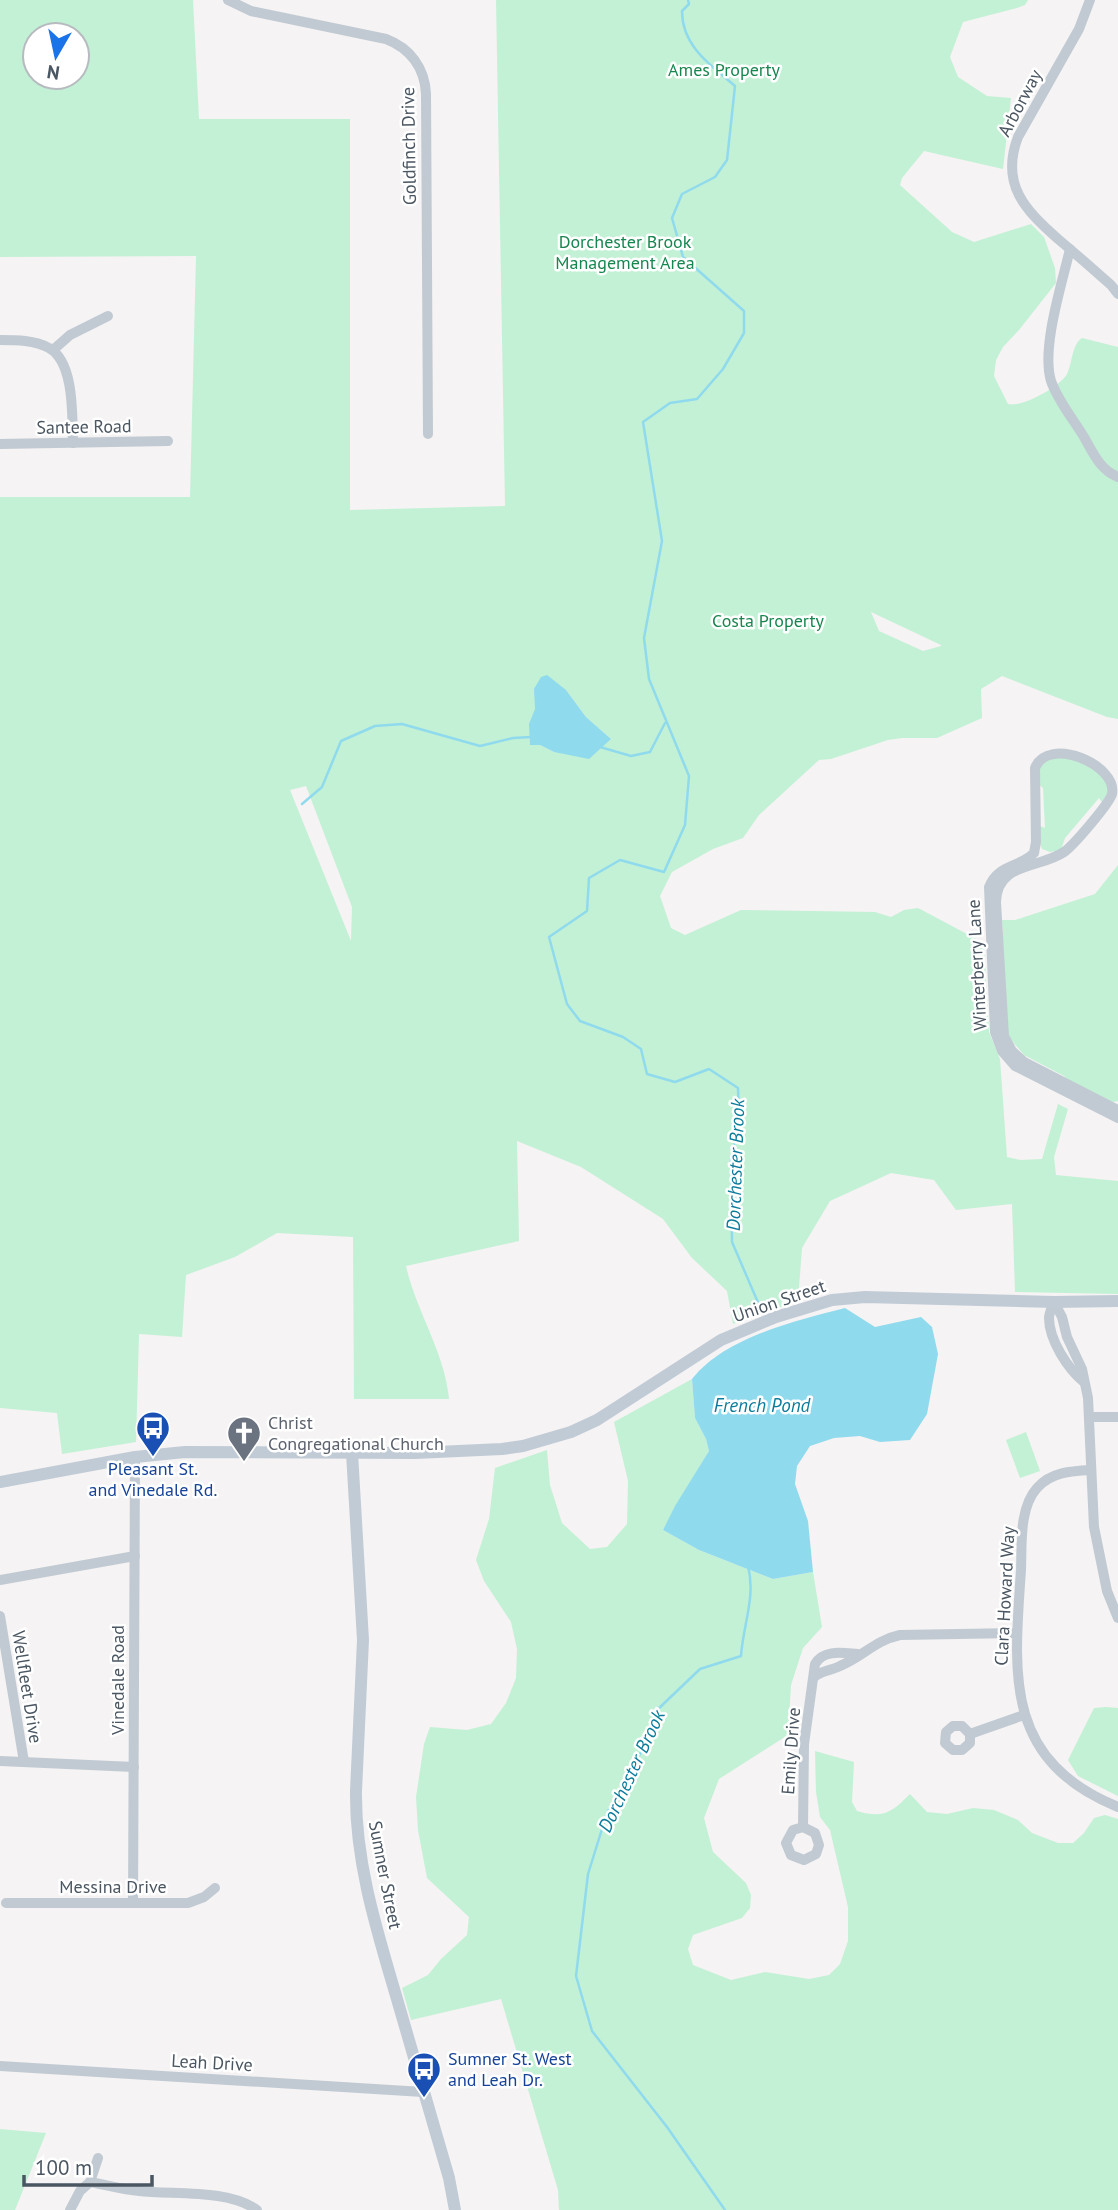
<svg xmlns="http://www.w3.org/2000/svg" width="1118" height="2210" font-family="'PT Sans',sans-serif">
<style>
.green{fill:#c3f1d5;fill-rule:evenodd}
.water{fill:#90daee}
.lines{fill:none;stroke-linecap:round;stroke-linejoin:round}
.stream{stroke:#90daee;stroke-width:2.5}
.street{stroke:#c1cad2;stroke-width:10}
.secondary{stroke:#c1cbd6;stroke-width:12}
.labels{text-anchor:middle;stroke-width:5;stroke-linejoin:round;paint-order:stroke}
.park-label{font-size:18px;fill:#17864f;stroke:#fff}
.street-label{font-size:18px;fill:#4a5661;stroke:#fff}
.worship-label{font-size:18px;fill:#5b616d;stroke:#fff;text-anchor:start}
.transit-label{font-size:18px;fill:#164399;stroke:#fff}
.water-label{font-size:19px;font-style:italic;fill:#0c7c9b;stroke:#fff}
</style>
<rect width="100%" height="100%" fill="#f5f3f3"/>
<g class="green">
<path d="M 0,0 L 193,0 L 199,119 L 350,119 L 350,510 L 505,506 L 496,0 L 1028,0 L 1025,5 L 1017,8 L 963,22 L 950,57 L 958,77 L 987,96 L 1011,98 L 1003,169 L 924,151 L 902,178 L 900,185 L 952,232 L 974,242 L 1031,224 L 1044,237 L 1055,268 L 1056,283 L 1019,330 L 1003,347 L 996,360 L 994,376 L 1008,404 C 1022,408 1061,386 1067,374 C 1073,362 1071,346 1082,338 L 1118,347 L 1118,719 L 1107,717 L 1002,676 L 981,689 L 982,718 L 937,738 L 902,738 L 888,740 L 831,759 L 819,760 L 759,815 L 743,838 L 713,849 L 672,872 L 660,896 L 671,928 L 685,935 L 741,910 L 875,912 L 891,917 L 904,910 L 918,908 L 984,943 L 989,1032 L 1000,1059 L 1007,1157 L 1020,1160 L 1042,1159 L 1058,1104 L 1068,1109 L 1054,1157 L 1056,1175 L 1118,1181 L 1118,1294 L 1015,1292 L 1012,1204 L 956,1210 L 934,1180 L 891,1173 L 830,1201 L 802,1248 L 798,1301 L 733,1324 L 727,1291 L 692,1258 L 663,1219 L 581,1167 L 517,1141 L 519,1241 L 406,1266 C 416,1311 445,1353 449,1399 L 354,1399 L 353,1237 L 277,1233 L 235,1257 L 186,1275 L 182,1337 L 139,1334 L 136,1442 L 62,1454 L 57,1413 L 0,1408 L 0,497 L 190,497 L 196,256 L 0,257 ZM 35,35 L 77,35 L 77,77 L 35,77 ZM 871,612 L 941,645 L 941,646 L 923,651 L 879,631 ZM 566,690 L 586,717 L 611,739 L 554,752 L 540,745 L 530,745 C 529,710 538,708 566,690 ZM 306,786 L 352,907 L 351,941 L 290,790 Z"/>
<polygon points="1057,754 1092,765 1111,787 1102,802 1099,798 1065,838 1061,850 1050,852 1042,849 1039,841 1040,826 1045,828 1043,788 1036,782 1039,765"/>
<polygon points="1118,865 1118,1101 1113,1102 1069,1081 1064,1076 1024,1055 1007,1035 1002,920 1015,920 1095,894"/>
<path d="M 692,1379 L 695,1418 L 706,1439 L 709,1451 L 663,1530 L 699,1550 L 773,1579 L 813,1572 L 822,1627 L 803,1648 L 791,1685 L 788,1735 L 719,1779 L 704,1818 L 713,1852 L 746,1883 L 751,1895 L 750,1908 L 742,1918 L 693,1935 L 688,1949 L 693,1965 L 731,1980 L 765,1972 L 809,1979 L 829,1975 L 840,1964 L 848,1941 L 848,1907 L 830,1830 L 820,1817 L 816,1792 L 815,1751 L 854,1762 L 852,1802 L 857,1811 C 884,1819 892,1812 910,1794 L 927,1812 L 947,1814 L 973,1808 L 994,1810 L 1018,1820 L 1032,1833 L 1058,1843 L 1073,1843 L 1084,1833 L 1094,1818 L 1105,1815 L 1118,1819 L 1118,2210 L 559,2210 L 558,2190 L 501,1999 L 411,2020 L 402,1988 L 428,1975 L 441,1959 L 467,1935 L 469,1917 L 427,1878 L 418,1830 L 416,1797 L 424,1744 L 430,1727 L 467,1730 L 491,1724 L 506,1703 L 516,1678 L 517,1649 L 511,1622 L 484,1581 L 476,1560 L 489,1519 L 495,1468 L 547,1450 L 550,1485 L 562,1523 L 590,1549 L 607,1547 L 627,1524 L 628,1481 L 614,1422 Z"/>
<polygon points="1026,1432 1040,1471 1020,1478 1006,1440"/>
<polygon points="1106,1707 1118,1708 1118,1796 1078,1776 1068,1760 1094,1708"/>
<polygon points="0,2129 46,2133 15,2210 0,2210"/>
</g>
<g class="water">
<polygon points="547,675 566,690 586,717 611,739 589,759 554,752 540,745 530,745 529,724 535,709 534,689 541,677"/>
<path d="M 845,1308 L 875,1327 L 921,1317 L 932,1327 L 938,1354 L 927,1414 L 910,1440 L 880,1442 L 860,1436 L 834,1438 L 810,1446 L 797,1466 L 795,1484 L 808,1521 L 813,1572 L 773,1579 L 699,1550 L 663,1530 L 675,1506 L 709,1451 L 706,1439 L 695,1418 L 692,1379 C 725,1337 795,1321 845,1308 Z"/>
</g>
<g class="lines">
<g class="stream">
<path d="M 688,0 L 689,4 L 682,11 C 682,46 710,65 735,86 L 727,160 L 715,177 L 682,194 L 672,218 L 683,257 L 744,311 L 744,333 L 723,369 L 697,399 L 670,403 L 643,422 L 662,541 L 644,638 L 649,679 L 689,776 L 685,825 L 664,872 L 620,860 L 589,878 L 587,911 L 549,937 L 567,1004 L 580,1021 L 623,1037 L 641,1049 L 647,1074 L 675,1082 L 709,1069 L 738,1088 L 739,1117 L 731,1161 L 732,1242 L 763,1314"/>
<polyline points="600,747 631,756 650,752 665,723"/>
<polyline points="302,804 322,787 341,741 375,726 402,724 480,746 513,738 531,737"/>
<path d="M 725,2210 L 667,2127 L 592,2031 L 576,1976 L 588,1874 L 607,1813 L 641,1752 L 655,1712 L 700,1669 L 741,1656 C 743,1625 756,1597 748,1566"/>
</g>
<g class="street">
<path d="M 228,0 L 251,11 L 386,39 C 410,48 425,68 426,94 L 428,434"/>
<path d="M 1090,0 L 1079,29 L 1018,137 C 1000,184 1025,210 1058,239 C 1076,254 1094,270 1111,285 L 1118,294"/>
<path d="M 1070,249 C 1062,284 1041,348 1051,381 C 1058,401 1073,419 1084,437 C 1093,453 1100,470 1118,477"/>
<path d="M 0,340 C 16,340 35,340 49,348 C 75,362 72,418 73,443"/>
<polyline points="53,350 70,335 108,316"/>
<polyline points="0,444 168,441"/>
<path d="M 1118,1110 L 1024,1062 L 1012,1051 L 1004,1036 L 996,902 C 997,862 1039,869 1064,852 C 1073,846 1109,804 1112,794 C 1118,765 1048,735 1035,768 L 1036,842 L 1034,853 C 1019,868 998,864 989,887 L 995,1032 L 1002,1051 L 1015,1066 L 1118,1118"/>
<polyline points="1054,1302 1062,1317 1067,1337 1082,1369 1088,1398 1094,1527 1107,1591 1118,1618"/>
<path d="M 1054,1302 C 1052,1307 1049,1313 1049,1318 C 1049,1340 1068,1369 1084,1382"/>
<polyline points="1091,1417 1118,1417"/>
<path d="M 1091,1470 C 1071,1471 1051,1472 1037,1488 C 1019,1508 1022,1544 1021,1570 C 1014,1673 1003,1760 1118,1807"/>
<polyline points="0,1580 135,1556"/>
<polyline points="0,1616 24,1762"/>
<path d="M 814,1677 C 822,1670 831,1671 840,1666 C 862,1657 876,1640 900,1635 L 1017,1633"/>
<polyline points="970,1734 962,1726 953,1726 946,1732 945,1743 953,1750 962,1750 970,1743 970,1734 1024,1715"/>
<polyline points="0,1761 134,1767"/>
<path d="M 803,1827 L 793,1830 L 786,1843 L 791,1855 L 804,1860 L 816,1854 L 819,1845 L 815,1833 L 803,1827 L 804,1744 L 815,1664 C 824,1649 843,1653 858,1654"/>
<polyline points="6,1903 188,1903 204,1897 215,1888"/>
<polyline points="133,1903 135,1457"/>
<polyline points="0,2066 423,2092"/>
<path d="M 90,2182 C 107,2185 123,2190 139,2191 C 174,2195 228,2189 257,2210"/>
<polyline points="70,2210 80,2191 90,2182 98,2158"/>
</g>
<g class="secondary">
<path d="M 352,1453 L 363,1640 L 356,1791 C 355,1862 377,1931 397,1999 C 414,2059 432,2118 449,2178 L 455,2210"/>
<polyline points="0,1482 135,1457 185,1452 415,1453 502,1449 523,1446 571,1432 597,1420 721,1340 776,1317 832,1300 865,1297 1054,1302 1118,1301"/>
</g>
</g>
<defs>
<g id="bus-pin" transform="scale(1.75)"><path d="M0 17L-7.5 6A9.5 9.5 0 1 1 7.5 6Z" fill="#1a4fb4" stroke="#fff"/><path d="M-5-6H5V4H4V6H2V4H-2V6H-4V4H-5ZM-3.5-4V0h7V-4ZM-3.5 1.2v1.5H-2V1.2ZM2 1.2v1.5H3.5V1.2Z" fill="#fff"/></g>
<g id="church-pin" transform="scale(1.75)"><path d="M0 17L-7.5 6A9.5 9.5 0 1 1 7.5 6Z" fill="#6b7280" stroke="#fff"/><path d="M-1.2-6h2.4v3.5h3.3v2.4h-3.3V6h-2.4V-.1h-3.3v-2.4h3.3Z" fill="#fff"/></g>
</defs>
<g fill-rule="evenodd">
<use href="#bus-pin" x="153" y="1428"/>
<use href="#church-pin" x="244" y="1433"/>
<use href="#bus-pin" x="424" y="2069"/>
</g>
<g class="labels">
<g class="park-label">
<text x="724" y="76">Ames Property</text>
<text x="625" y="248">Dorchester Brook<tspan x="625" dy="21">Management Area</tspan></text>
<text x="768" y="627">Costa Property</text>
</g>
<g class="street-label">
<text transform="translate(1020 103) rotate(-62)" y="6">Arborway</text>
<text transform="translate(409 146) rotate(-91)" y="6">Goldfinch Drive</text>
<text transform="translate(84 427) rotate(-1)" y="6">Santee Road</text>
<text transform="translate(977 965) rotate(-93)" y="6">Winterberry Lane</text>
<text transform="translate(779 1301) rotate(-19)" y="6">Union Street</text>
<text transform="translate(1005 1596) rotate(-87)" y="6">Clara Howard Way</text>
<text transform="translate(118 1680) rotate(-90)" y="6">Vinedale Road</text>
<text transform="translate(27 1687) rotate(81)" y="6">Wellfleet Drive</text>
<text transform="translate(791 1751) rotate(-86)" y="6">Emily Drive</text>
<text transform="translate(385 1875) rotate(79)" y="6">Sumner Street</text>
<text x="113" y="1893">Messina Drive</text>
<text transform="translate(212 2063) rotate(3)" y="6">Leah Drive</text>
</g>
<g class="worship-label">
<text x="268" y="1429">Christ<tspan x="268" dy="21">Congregational Church</tspan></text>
</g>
<g class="transit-label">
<text x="153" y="1475">Pleasant St.<tspan x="153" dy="21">and Vinedale Rd.</tspan></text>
<text x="448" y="2065" text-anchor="start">Sumner St. West<tspan x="448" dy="21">and Leah Dr.</tspan></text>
</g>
<g class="water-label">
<text transform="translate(735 1165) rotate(-88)" y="7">Dorchester Brook</text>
<text x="762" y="1412">French Pond</text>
<text transform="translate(631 1771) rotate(-65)" y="7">Dorchester Brook</text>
</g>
</g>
<g transform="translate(56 56) rotate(189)"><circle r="33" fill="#ffffff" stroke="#b7bbc0" stroke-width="2"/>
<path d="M0-5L12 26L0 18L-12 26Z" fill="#1a73e8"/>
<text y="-10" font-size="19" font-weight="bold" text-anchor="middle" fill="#4a5661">N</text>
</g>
<path d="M24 2175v10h128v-10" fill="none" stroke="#4a5661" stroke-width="3.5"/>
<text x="35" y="2175" font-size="21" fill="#4a5661" stroke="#ffffff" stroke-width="5" paint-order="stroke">100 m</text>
</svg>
